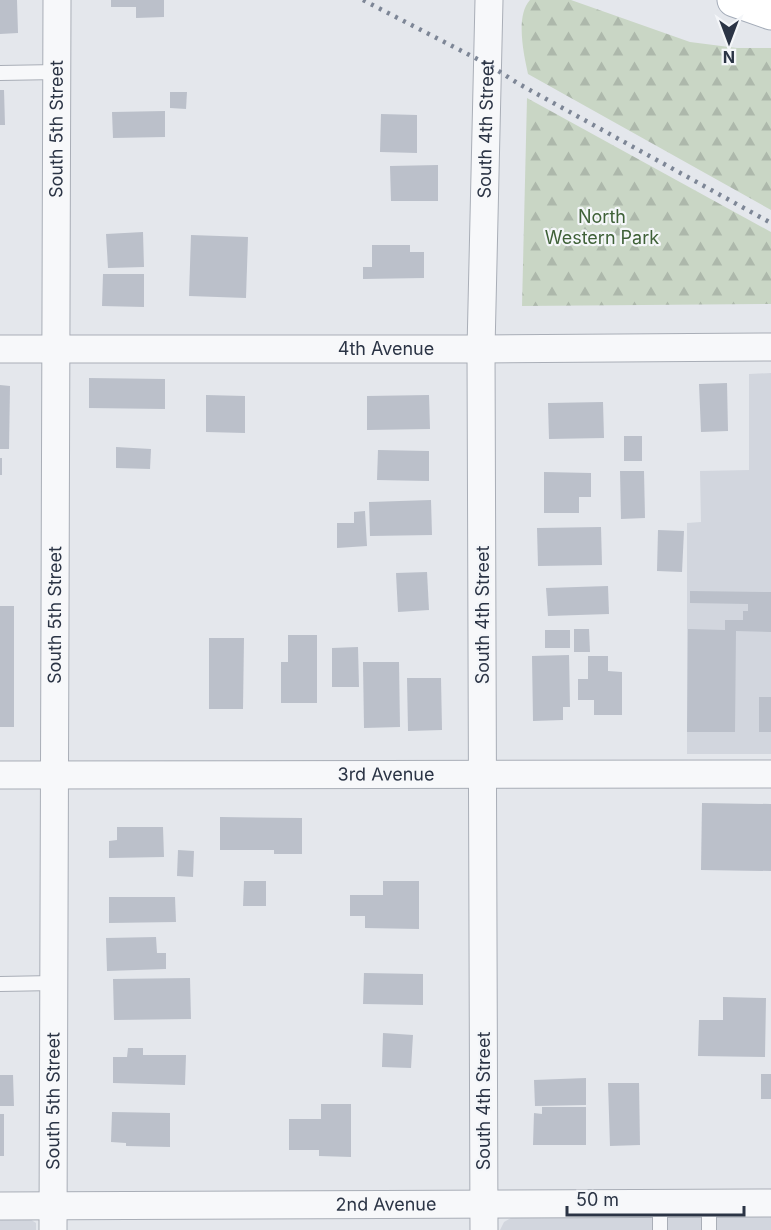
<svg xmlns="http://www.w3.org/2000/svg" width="771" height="1230" font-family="Inter,sans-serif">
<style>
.built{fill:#d2d6de}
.forest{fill:url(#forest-firs)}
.building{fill:#bbc0ca}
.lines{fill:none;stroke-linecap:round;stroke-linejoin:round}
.lane-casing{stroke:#a9aeb7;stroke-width:16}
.street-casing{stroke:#a9aeb7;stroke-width:29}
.primary-casing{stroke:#a3abb8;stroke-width:35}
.lane{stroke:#f7f8fa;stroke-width:14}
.street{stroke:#f7f8fa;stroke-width:27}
.primary{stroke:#fff;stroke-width:33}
.rail{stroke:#7d8696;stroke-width:4.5;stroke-dasharray:3 6;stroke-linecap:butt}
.labels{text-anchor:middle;stroke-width:4.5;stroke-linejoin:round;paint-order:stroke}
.street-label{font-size:18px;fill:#2b3445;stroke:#f4f6f9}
.park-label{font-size:18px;fill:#3f6138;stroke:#f4f6f9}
</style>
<defs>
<pattern id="forest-firs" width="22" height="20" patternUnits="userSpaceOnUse" patternTransform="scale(1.5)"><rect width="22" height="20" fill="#c9d6c5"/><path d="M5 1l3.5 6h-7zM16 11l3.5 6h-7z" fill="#adb8ab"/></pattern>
</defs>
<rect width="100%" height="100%" fill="#e4e7ec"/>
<g class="built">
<polygon points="771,373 771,754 687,754 687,523 701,522 700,471 749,470 749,374"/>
<polygon points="0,1216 25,1216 36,1223 36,1230 0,1230"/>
<polygon points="771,1216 771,1230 500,1230 504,1222 511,1218 522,1217"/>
</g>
<g class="forest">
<path d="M 530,0 L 571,0 L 690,42 L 737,48 L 771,48 L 771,210 L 528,74 C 524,55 515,16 530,0 Z"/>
<polygon points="527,98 771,232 771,304 522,306"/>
</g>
<g class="building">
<polygon points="0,0 17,0 18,33 0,34"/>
<polygon points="111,0 164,0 164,17 136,18 136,7 111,7"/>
<polygon points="0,90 4,90 5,125 0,125"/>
<polygon points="170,92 187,92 186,109 170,108"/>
<polygon points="165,111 165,137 113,138 112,112"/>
<polygon points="381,114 417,115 417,153 380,152"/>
<polygon points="438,165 438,201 391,201 390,166"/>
<polygon points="143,232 144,267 108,268 106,234"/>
<polygon points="191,235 248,237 246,298 189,296"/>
<polygon points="372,245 410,245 410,252 424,252 424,278 363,279 363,267 372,267"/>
<polygon points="103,274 144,274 144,307 102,306"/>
<polygon points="89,378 165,379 165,409 89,408"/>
<polygon points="727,383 728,431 701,432 699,384"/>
<polygon points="0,385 10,386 9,449 0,449"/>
<polygon points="206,395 245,396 245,433 206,432"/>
<polygon points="429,395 430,429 367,430 367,396"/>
<polygon points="603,402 604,438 549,439 548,403"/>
<rect x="624" y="436" width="18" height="25"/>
<polygon points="116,447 151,449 150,469 116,468"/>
<polygon points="378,450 429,451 429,481 377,480"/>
<rect x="0" y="458" width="2" height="17"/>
<polygon points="620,471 644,471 645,518 621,519"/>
<polygon points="544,472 591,473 591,497 579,497 579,513 544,513"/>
<polygon points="431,500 432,535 370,536 369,502"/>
<polygon points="365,511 367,546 337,548 337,523 354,523 354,512"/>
<polygon points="601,527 602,565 538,566 537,528"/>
<polygon points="658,530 684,531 682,572 657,571"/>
<polygon points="427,572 429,610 398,612 396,573"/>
<polygon points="608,586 609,614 548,616 546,588"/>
<polygon points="690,591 771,592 771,632 736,631 735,732 687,732 688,629 725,630 725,620 743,620 743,611 748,611 748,604 690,603"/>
<rect x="0" y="606" width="14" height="121"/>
<polygon points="574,629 589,629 590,652 574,652"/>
<rect x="545" y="630" width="25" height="18"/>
<polygon points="288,635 317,635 317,703 281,703 281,662 288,662"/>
<polygon points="209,638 244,638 243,709 209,709"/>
<polygon points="358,647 359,687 332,687 332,648"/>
<polygon points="569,655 570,707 563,707 563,720 533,721 532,656"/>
<polygon points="588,656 608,656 608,671 622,672 622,715 594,715 594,700 578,700 578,679 588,679"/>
<polygon points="363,662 399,662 400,727 364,728"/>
<polygon points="407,678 441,678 442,730 408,731"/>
<rect x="759" y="697" width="12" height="35"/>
<polygon points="702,803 771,804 771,871 701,870"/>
<polygon points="220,817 302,818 302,854 274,854 274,850 220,850"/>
<polygon points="117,827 163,827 164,857 109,858 109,841 117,840"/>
<polygon points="178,850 194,851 193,877 177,876"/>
<polygon points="244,881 266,881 266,906 243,906"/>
<polygon points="383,881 419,881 419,929 365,928 365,916 350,916 350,895 383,895"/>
<polygon points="109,897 175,897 176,922 109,923"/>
<polygon points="156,937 157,953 166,953 166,969 107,971 106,938"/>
<polygon points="364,973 423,974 423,1005 363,1004"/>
<polygon points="190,978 191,1019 114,1020 113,979"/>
<polygon points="723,997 766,998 765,1057 698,1056 699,1020 723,1020"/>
<polygon points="383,1033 413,1035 411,1068 382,1067"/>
<polygon points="128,1048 143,1048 143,1055 186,1055 185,1085 113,1083 113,1057 127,1057"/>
<rect x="761" y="1074" width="10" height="25"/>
<polygon points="0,1075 13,1075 14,1106 0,1106"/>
<polygon points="586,1078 586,1105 535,1106 534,1080"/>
<polygon points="608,1083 639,1083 640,1145 610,1146"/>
<polygon points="321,1104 351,1104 351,1157 319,1156 319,1150 289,1150 289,1119 321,1119"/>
<polygon points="542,1107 586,1107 586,1145 533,1145 534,1113 542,1114"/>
<polygon points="112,1112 170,1113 170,1147 126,1146 126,1143 111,1142"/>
<rect x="0" y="1114" width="4" height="42"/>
</g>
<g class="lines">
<g class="lane-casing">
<g id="lane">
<polyline points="0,73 57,72"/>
<polyline points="0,984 54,983"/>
<polyline points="660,1204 660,1230"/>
<polyline points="709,1204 709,1230"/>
</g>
</g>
<g class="street-casing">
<g id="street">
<path id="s1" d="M 0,349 L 481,349 L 771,347"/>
<path id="s2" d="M 0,775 L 771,774"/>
<path id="s3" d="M 0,1206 L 771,1203"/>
<path id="s4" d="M 53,1230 L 57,0"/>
<path id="s5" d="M 484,1230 L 481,349 L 489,0"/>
</g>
</g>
<g class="primary-casing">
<polyline id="primary" points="734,0 771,13"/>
</g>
<use href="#lane" class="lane"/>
<use href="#street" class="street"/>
<use href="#primary" class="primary"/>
<polyline class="rail" points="363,0 489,65 519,84 771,223"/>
</g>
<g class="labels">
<g class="street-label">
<text dy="6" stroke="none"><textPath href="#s4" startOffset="1101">South 5th Street</textPath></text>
<text dy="6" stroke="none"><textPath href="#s5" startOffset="1101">South 4th Street</textPath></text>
<text dy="6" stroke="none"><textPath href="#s1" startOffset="386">4th Avenue</textPath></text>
<text dy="6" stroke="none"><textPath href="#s4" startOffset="615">South 5th Street</textPath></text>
<text transform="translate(483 615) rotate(-90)" y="6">South 4th Street</text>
<text dy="6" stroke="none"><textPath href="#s2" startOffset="386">3rd Avenue</textPath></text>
<text dy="6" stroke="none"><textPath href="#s4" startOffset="129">South 5th Street</textPath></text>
<text transform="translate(484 1101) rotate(-90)" y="6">South 4th Street</text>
<text dy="6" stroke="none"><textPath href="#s3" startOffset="386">2nd Avenue</textPath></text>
</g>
<g class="park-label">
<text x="602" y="223">North<tspan x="602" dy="21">Western Park</tspan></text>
</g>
</g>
<g transform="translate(729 42) rotate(180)" stroke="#f4f6f9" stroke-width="4.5" paint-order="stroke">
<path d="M0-4.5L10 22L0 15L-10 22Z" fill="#2b3445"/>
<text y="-9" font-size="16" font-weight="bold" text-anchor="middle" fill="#2b3445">N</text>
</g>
<path d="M567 1206v9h177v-9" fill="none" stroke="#2b3445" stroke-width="3"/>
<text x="576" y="1206" font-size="18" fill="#2b3445" stroke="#f4f6f9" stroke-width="4.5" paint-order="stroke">50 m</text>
</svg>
